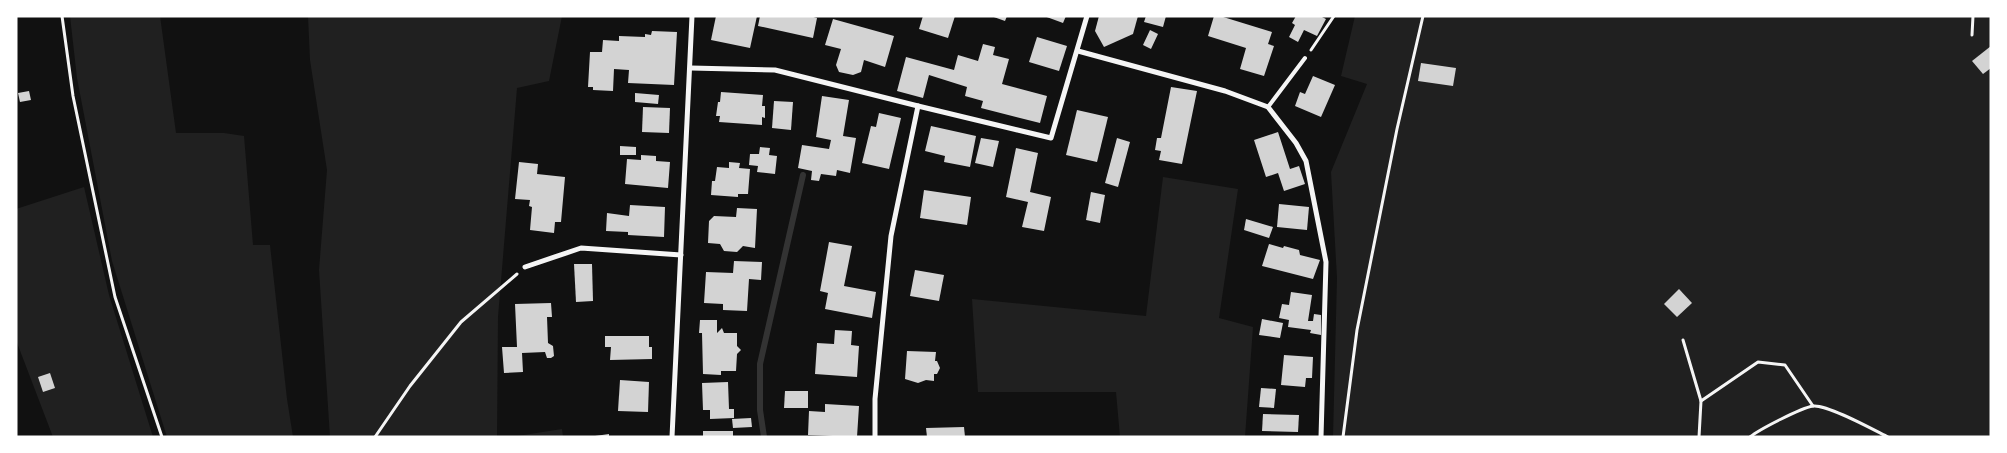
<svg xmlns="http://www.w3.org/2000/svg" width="2007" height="453" font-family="'Open Sans',sans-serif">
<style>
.green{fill:#202020}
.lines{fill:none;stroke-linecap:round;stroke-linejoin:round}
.stream{stroke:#333;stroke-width:6}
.building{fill:#d3d3d3}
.path{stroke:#f5f5f5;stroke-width:3}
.service{stroke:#f5f5f5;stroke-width:4}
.minor{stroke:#f5f5f5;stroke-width:5}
</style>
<rect width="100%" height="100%" fill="#111"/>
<g class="green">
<polygon points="70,16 160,16 176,133 224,133 244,136 253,245 270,245 287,399 293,437 167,437 112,261 77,78"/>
<polygon points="308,16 562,16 549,81 517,88 498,317 497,437 330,437 319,270 327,170 310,60"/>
<polygon points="1355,16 1991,16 1991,437 1333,437 1337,278 1331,172 1367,84 1341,76"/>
<polygon points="1163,177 1238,189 1219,318 1253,327 1245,437 1120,437 1116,392 978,392 972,299 1146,316"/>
<polygon points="84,187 109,295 153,437 53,437 16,340 16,209"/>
<polygon points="562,429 563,437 511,437"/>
</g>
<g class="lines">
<polyline class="stream" points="764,437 760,410 760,364 803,175"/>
</g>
<g class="building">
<polygon points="716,16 757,16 750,48 711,40"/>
<polygon points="760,16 810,16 817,18 813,38 758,26"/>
<polygon points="923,16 955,16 948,38 919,29"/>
<polygon points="991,16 1007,16 1005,21"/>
<polygon points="1044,16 1066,16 1063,23"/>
<polygon points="1099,16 1138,16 1133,34 1104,47 1095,31"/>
<polygon points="1146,16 1166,16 1163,27 1144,22"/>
<polygon points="1214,16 1220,16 1272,32 1268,44 1274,46 1264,76 1240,69 1246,48 1208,36"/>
<polygon points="1296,16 1320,16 1326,19 1317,36 1304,30 1298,42 1289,37 1295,25 1292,23"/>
<polygon points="833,19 894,36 885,67 864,60 861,72 853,75 839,72 836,65 841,49 825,45"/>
<polygon points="1150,30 1158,34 1151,49 1143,45"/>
<polygon points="652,31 677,32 674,85 628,83 629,70 614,69 613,91 593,90 593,87 588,87 590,52 602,52 603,40 619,41 619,36 645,37 645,34 651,35"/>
<polygon points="1037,37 1067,46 1059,71 1029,62"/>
<polygon points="983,44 995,47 993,55 1009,59 1002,84 1047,96 1040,123 981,108 983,101 965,96 967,87 929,75 923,98 897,91 906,57 954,70 958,55 978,61"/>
<polygon points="1991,46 1991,68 1983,74 1972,61"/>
<polygon points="1421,63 1456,68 1453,86 1418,81"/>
<polygon points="1313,76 1335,85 1321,117 1295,106 1300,92 1305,94"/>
<polygon points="1171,87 1197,91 1182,164 1159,160 1161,151 1155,150 1157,138 1161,138"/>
<polygon points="29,91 31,100 20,102 18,93"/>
<polygon points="721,92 763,95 762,106 765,106 765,118 762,117 762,125 719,122 720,116 716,116 718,102 720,102"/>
<polygon points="635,93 659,95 658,104 635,102"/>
<polygon points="822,96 849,100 843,136 856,138 850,173 837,170 836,176 821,174 819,181 811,180 812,171 798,168 802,145 829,149 831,140 816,137"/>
<polygon points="774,101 793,102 791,130 772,128"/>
<polygon points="643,107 670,108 669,133 642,132"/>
<polygon points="1077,110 1108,117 1097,162 1066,155"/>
<polygon points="879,113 901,118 889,169 862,163 871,126 876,127"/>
<polygon points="931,126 976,136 970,167 944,162 945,156 925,151"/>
<polygon points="1278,132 1290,169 1299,166 1305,184 1284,191 1278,173 1266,177 1254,140"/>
<polygon points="981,138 999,141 993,167 975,163"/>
<polygon points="1117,138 1130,142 1118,187 1105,183"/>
<polygon points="620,146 636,147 636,155 620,155"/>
<polygon points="760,147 770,148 769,155 777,156 775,174 757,172 758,166 749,165 750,154 759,154"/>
<polygon points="1016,148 1038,153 1030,192 1051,197 1044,231 1022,227 1028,202 1006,197"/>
<polygon points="641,155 656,156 656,161 670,162 668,188 625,184 627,159 641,160"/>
<polygon points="519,162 538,164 537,174 565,177 561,222 555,222 554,233 530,230 532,207 529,206 530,200 515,199"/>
<polygon points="729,162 740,163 739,168 750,169 748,194 738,194 738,197 711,195 712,181 715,181 717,167 729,168"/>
<polygon points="924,190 971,197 967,225 920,218"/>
<polygon points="1091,192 1105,195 1100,223 1086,220"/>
<polygon points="1279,204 1309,207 1307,230 1277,227"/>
<polygon points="630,205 665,207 664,237 628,235 628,232 606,231 607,213 629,216"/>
<polygon points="737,208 757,209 755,248 743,246 737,252 724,251 720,244 708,243 709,221 714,216 736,217"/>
<polygon points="1246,219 1273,227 1269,238 1244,230"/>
<polygon points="829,242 852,246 844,286 876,292 872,318 825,309 828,293 820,291"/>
<polygon points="1269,244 1283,248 1284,246 1299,250 1300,255 1320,260 1313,279 1262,266"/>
<polygon points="734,261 762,262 761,280 749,279 747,311 723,310 723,304 704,303 706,272 733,273"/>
<polygon points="574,264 592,264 593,301 576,302"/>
<polygon points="915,270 944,275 939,301 910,296"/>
<polygon points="1679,289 1692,303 1677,317 1664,304"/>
<polygon points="1291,292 1312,295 1308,321 1313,321 1314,314 1321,315 1321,335 1310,333 1311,330 1288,327 1289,320 1279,318 1282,304 1289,305"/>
<polygon points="551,303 552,317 547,317 548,343 553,346 554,356 551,358 547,358 545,352 522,353 523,372 504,373 502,347 517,347 515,304"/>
<polygon points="1262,319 1283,323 1280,338 1259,335"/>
<polygon points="700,320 717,320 717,333 722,328 724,333 737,333 737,346 741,350 737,354 736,371 721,371 721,375 703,374 702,333 699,333"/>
<polygon points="835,330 852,331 851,345 859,346 857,377 815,374 817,343 834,344"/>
<polygon points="605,336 649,336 649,347 652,347 652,359 610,360 611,347 605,347"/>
<polygon points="907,351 936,352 935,361 937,361 940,368 937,374 934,374 934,381 926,380 918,383 905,379"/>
<polygon points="1284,355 1313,357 1312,378 1306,378 1305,387 1281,385"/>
<polygon points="50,373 55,388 43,392 38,377"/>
<polygon points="620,380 649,382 648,412 618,411"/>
<polygon points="728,382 729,409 734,409 734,418 710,419 710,410 703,410 702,383"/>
<polygon points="1261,388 1276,389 1274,408 1259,407"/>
<polygon points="785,391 808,391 808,408 784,408"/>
<polygon points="825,404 859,406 857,437 808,435 809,411 825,412"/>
<polygon points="1263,414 1299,415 1298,432 1262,431"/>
<polygon points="751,418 752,427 733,428 732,419"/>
<polygon points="964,427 965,437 927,437 926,428"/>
<rect x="703" y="431" width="30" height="6"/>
<polygon points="609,434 609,437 595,437 595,436"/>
</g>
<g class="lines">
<g class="path">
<polyline points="62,16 73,96 115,297 162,437"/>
<polyline points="1972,35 1973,16"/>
<polyline points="1311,50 1334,16"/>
<polyline points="1683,340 1701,401 1699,437"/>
<polyline points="1701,401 1758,362 1785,365 1813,406"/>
<polyline points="375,437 410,386 461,322 517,274"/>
<polyline points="1343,437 1357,330 1397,129 1423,16"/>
<path d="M 1750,437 C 1760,429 1801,408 1813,406 C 1827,404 1874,430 1888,437"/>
</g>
<polyline class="service" points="1268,107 1305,58"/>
<g class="minor">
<polyline points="1078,51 1225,91 1268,107 1296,143 1306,161 1326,262 1321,437"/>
<polyline points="691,68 775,70 918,106 1051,138 1087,16"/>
<polyline points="525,267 581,248 681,255"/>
<polyline points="672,437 692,16"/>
<polyline points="875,437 875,399 891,236 918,106"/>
</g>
</g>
<rect width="2007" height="453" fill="none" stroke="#ffffff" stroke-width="35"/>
</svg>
